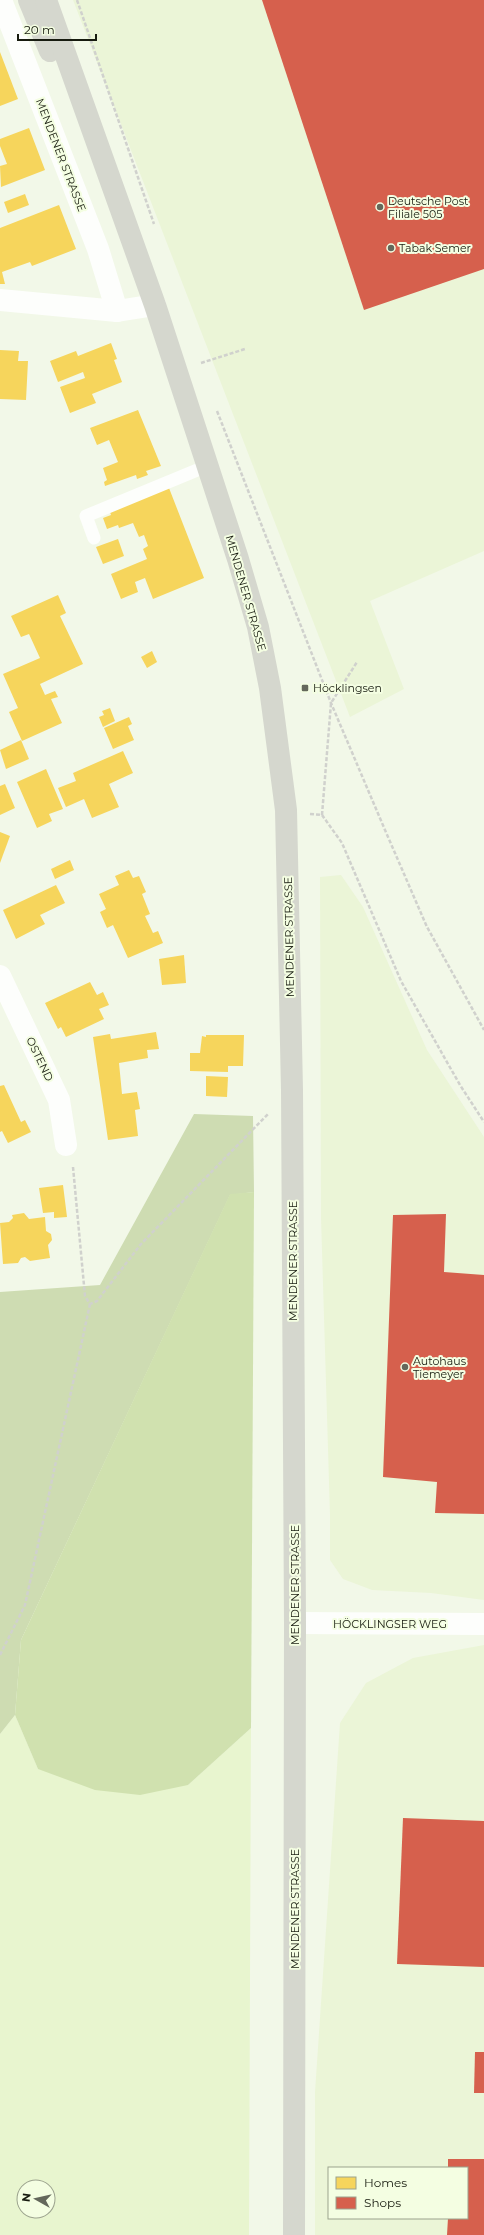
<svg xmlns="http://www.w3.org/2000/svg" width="484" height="2235" font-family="Montserrat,sans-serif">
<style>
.built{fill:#ebf5d7;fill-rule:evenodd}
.green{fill:#e8f5cf;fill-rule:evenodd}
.forest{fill:#cedcb2}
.water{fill:#d0e1af}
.homes{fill:#f6d55c}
.shops{fill:#d6604d}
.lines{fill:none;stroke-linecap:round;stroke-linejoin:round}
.path{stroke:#d0d1cd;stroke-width:2.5;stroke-dasharray:4 2;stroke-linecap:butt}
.lane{stroke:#fdfefc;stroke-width:13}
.street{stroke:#fdfefc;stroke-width:22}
.primary{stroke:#d5d7ce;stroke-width:22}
.poi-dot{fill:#64685b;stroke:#f4fee2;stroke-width:1.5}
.labels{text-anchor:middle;stroke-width:4;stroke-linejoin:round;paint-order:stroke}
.street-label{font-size:11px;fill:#171b0f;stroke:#f4fee2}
.poi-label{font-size:11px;fill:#171b0f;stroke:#f4fee2;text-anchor:start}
</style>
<rect width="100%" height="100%" fill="#f2f8e8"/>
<g class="built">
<polygon points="73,0 484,0 484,551 370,601 404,689 350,717"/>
<polygon points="341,875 363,907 427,1050 484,1137 484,1600 431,1593 372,1590 343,1579 330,1560 330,1515 321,1218 320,877"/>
<path d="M 484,1645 L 484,2235 L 315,2235 L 315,2092 L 340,1723 L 366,1683 L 413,1658 ZM 329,2168 L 467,2168 L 467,2218 L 329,2218 Z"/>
</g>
<path class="green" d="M 15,1715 L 38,1769 L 188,1785 L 251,1728 L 249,2235 L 0,2235 L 0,1734 ZM 24,2187 L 48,2187 L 48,2211 L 24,2211 Z"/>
<polygon class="forest" points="194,1114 253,1116 254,1192 230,1195 21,1640 15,1715 0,1734 0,1292 100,1285"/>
<polygon class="water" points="254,1192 251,1728 188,1785 140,1795 95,1790 38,1769 15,1715 21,1640 230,1194"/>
<g class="homes">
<polygon points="0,52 18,99 0,106"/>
<polygon points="29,128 45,170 1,187 0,166 7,164 0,146 0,139"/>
<polygon points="25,194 29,205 8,213 4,202"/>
<polygon points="59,205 76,249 32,266 30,262 2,272 5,284 0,284 0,228"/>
<polygon points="111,343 117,359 114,360 122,382 92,394 96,403 70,413 60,387 85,378 83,372 58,382 50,361 76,351 78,356"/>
<polygon points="0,350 19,351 18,361 28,361 26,400 0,399"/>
<polygon points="138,410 161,466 146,471 148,475 137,479 136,475 105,486 104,482 107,480 103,468 118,462 109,440 97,445 90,428"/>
<polygon points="169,488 204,578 153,599 145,578 135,582 138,592 121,599 111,574 147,559 143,549 148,546 144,535 139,537 133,523 119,528 118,525 107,529 103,518 111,515 110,512"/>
<polygon points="118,539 124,556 103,564 96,547"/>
<polygon points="58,595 66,613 60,616 83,664 40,684 45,695 55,691 58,697 51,699 62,723 22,741 9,712 18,708 3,674 40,658 29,634 21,637 11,616"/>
<polygon points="152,651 157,662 147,668 141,657"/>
<polygon points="110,708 115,721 103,727 99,717 104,715 102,711"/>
<polygon points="129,717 132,724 128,726 134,740 113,749 104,728"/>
<polygon points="21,740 29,759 6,769 0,750"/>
<polygon points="123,751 133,773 109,784 119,807 92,818 84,799 66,807 58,788 76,781 73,773"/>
<polygon points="46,769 63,809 49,814 52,821 37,828 17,782"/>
<polygon points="5,784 15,808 0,815 0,786"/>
<polygon points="0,832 10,836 0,863"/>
<polygon points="70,860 74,870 55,879 51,869"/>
<polygon points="129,870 133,878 139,876 146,892 142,894 150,914 145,916 153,933 158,931 163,943 128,958 113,925 107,928 100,912 106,909 99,894 119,885 115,876"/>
<polygon points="56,885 65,903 40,915 45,924 16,939 3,910"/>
<polygon points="184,955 186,983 162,985 159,959"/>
<polygon points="90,982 97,995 103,992 109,1005 99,1009 104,1019 66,1037 61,1027 58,1029 45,1003"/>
<polygon points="156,1032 159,1049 147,1050 148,1058 119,1063 122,1094 137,1092 140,1109 135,1110 138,1136 108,1140 93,1037 110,1034 111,1039"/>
<polygon points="206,1035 244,1035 243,1066 228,1066 228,1072 190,1071 190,1053 200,1053 202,1036 206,1037"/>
<polygon points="206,1076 228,1077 227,1097 206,1096"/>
<polygon points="4,1085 21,1122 25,1120 31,1132 8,1143 2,1131 0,1132 0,1086"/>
<polygon points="63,1185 67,1217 54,1218 54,1212 43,1213 39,1188"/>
<polygon points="24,1213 29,1219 45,1217 46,1231 51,1234 52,1240 48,1245 50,1258 30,1261 25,1257 21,1258 18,1263 3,1264 0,1223 9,1222 13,1218 12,1215"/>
</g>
<g class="shops">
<polygon points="262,0 484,0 484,269 364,310"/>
<polygon points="446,1214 444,1272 484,1275 484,1514 435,1513 437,1482 383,1477 393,1215"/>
<polygon points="403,1818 484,1821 484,1967 397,1964"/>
<polygon points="475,2052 484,2052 484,2093 474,2093"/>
<polygon points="448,2159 484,2159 484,2235 447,2235 448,2218 467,2218 467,2168 448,2168"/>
</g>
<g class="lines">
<g class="path">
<polyline points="77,0 154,224"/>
<polyline points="201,363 245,349"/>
<polyline points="217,411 331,703 385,830 427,927 484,1030"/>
<polyline points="310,814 322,815 342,843 401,981 460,1085 484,1122"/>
<polyline points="322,815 331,703 357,662"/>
<polyline points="73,1167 85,1296 90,1304 97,1301 141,1244 268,1114"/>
<polyline points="0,1655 25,1605 90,1304"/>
</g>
<polyline class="lane" points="94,538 86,516 207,466"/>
<g class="street">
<polyline points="1,0 98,249 117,311"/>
<polyline points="0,300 117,311 155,305"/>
<polyline points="0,976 59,1100 66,1145"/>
<polyline points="295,1623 484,1624"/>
</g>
<g class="primary">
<polyline points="29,0 50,51"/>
<polyline points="46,0 155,305 238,559 258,627 270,688 286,810 292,1090 295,1623 294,2235"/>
</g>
</g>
<g class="poi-dot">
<circle cx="380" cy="207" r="4"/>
<circle cx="391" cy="248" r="4"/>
<rect x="301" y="684" width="8" height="8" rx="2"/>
<circle cx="405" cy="1367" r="4"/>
</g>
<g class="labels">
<g class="street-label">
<text transform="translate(61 155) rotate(69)" y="4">MENDENER STRASSE</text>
<text transform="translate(246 593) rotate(74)" y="4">MENDENER STRASSE</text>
<text transform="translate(289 937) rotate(-91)" y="4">MENDENER STRASSE</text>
<text transform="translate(40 1059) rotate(64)" y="4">OSTEND</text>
<text transform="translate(293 1261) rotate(-90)" y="4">MENDENER STRASSE</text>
<text transform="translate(295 1585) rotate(-90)" y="4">MENDENER STRASSE</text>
<text x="390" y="1628">HÖCKLINGSER WEG</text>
<text transform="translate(295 1909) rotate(-90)" y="4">MENDENER STRASSE</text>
</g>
<g class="poi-label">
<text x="388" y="205">Deutsche Post<tspan x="388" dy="13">Filiale 505</tspan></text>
<text x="399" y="252">Tabak Semer</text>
<text x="313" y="692">Höcklingsen</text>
<text x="413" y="1365">Autohaus<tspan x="413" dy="13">Tiemeyer</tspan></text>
</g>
</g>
<rect x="328" y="2167" width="140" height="52" fill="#f4fee2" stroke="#9ca38e"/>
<rect x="336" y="2177" width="20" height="12" fill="#f6d55c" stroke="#9ca38e"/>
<text x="364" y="2187" font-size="12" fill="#171b0f">Homes</text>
<rect x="336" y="2197" width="20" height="12" fill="#d6604d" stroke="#9ca38e"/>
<text x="364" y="2207" font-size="12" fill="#171b0f">Shops</text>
<g transform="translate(36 2199) rotate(278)"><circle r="19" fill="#f4fee2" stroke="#9ca38e"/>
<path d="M0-3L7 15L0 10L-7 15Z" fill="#64685b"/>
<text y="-6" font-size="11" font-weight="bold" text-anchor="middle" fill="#171b0f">N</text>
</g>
<path d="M18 34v6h78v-6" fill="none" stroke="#171b0f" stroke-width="2"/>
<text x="24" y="34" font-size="12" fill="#171b0f" stroke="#f4fee2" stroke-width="3" paint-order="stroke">20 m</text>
</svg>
